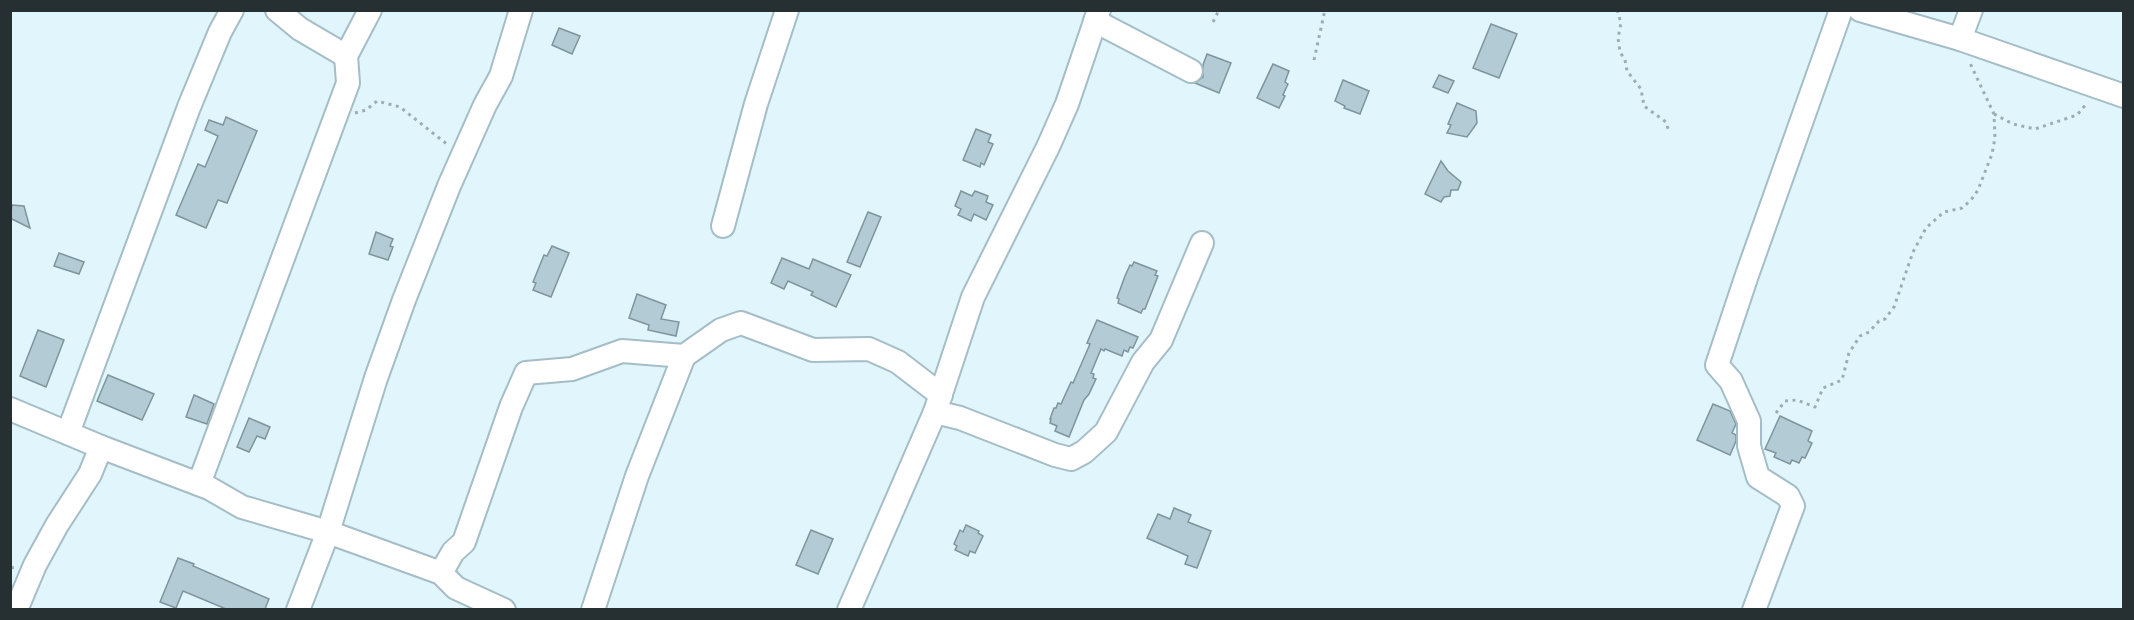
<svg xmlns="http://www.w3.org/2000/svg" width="2134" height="620" font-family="'Roboto Condensed',sans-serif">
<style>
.building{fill:#b3cbd4;stroke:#7e959e;stroke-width:1.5}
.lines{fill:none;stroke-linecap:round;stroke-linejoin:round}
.minor-casing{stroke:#a5bdc6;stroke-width:26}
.path{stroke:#9daeb3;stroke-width:3;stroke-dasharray:3 4.5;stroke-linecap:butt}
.minor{stroke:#fff;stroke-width:22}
</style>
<rect width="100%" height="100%" fill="#e1f5fc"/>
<g class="building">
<polygon points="1491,24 1517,34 1499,78 1473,68"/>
<polygon points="559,28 580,36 572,54 552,45"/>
<polygon points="1207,54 1231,63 1219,93 1195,83 1203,77 1203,65"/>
<polygon points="1273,64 1289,71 1285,82 1288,84 1283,95 1285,96 1279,108 1257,98"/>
<polygon points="1439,75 1454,81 1448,93 1433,87"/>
<polygon points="1343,80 1369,91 1360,114 1344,108 1345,106 1335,101"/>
<polygon points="1457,103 1476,111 1477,123 1467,137 1447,133 1451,125 1448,124"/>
<polygon points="226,117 257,131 227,203 218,200 206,228 176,215 198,164 205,167 218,136 205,130 209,120 223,125"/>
<polygon points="976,129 991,135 988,142 993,144 984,165 981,163 980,167 963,160"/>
<polygon points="1441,161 1448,171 1461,182 1458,190 1451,190 1450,196 1444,197 1441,202 1425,194"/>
<polygon points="961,191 972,196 975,191 988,196 986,202 993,205 986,220 974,214 971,221 958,215 961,209 955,206"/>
<polygon points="12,205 24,206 30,228 10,218"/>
<polygon points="868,212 881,217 860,267 847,262"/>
<polygon points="376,232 393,239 390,246 393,247 388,260 369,254"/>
<polygon points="552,246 569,253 551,297 533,290 536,283 533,282 544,255 547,256"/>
<polygon points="59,253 84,262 79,274 54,266"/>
<polygon points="782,258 809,269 813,259 851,275 836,307 811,295 813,292 788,281 784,289 771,283"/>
<polygon points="1134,262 1157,271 1155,275 1158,276 1145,309 1143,309 1141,313 1118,303 1119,299 1117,298 1125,276 1130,265 1132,266"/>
<polygon points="637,294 666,305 661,319 679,322 676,336 648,330 649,325 629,318"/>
<polygon points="1097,320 1138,337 1133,348 1130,347 1128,352 1124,350 1122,356 1105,349 1104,351 1101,349 1091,373 1094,374 1093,378 1096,379 1089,394 1084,400 1069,437 1055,431 1057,426 1050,423 1051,419 1050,419 1054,408 1056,408 1058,403 1061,404 1071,382 1073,383 1090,344 1087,343"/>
<polygon points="38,330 64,340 46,387 20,376"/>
<polygon points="108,375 154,394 142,420 97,401"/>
<polygon points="194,395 214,404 207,424 186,417"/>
<polygon points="1713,404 1730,411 1736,424 1732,433 1736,435 1736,441 1730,455 1697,440"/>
<polygon points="1780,416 1812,431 1808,441 1812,443 1805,458 1802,457 1799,463 1792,460 1790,464 1774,457 1776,453 1765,449"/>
<polygon points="249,418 270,427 265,439 257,436 249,452 237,447"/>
<polygon points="1174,508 1191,515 1188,522 1211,531 1197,568 1185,564 1188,556 1147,538 1158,514 1170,519"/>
<polygon points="966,525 979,531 978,533 983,536 975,553 970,551 968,556 955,550 957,546 954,544 960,530 963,532"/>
<polygon points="811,530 833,539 818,574 796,565"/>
<polygon points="178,558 194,564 193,566 269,599 265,609 226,609 183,591 176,608 160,602"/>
</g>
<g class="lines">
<g class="minor-casing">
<g id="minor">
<polyline points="277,10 300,29 346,56"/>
<polyline points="1860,10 1960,39 2124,96"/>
<polyline points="1095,21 1191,71"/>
<polyline points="1960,39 1971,10"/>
<polyline points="723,226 756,104 787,10"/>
<polyline points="10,409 101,447 209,488 242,507 328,532 441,573 456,588 504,610"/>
<polyline points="935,412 960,418 1055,455 1071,459 1084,452 1106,432 1143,362 1161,340 1202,243"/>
<polyline points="68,433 189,107 220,32 232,10"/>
<polyline points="199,484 348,83 346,56 370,10"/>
<polyline points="441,573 453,552 464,542 511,407 526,373 572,369 622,351 684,356 721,330 741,323 813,350 869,349 898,362 941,395"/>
<polyline points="16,610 35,565 57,525 90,474 101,447"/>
<polyline points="298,610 328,532 376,378 404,300 449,186 485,105 501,76 521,10"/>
<polyline points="593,610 637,476 684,356"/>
<polyline points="849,610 935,412 973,297 1048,147 1067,104 1099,10"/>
<polyline points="1754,610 1793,506 1788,496 1758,477 1749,446 1749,421 1731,381 1717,365 1747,275 1841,10"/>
</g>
</g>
<g class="path">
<polyline points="1617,10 1621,23 1618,38 1620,52 1625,60 1627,71 1641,89 1644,106 1666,122 1669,132"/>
<polyline points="1213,22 1219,10"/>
<polyline points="1314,60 1325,10"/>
<polyline points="355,113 366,110 377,101 400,107 448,145"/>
<polyline points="1994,114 2013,124 2035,129 2077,115 2087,103"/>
<polyline points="1776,413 1785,401 1797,400 1815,407 1823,388 1842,380 1849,353 1860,336 1869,332 1879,321 1885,319 1894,307 1913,252 1926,228 1944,212 1962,208 1971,200 1978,190 1992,154 1995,138 1994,114 1969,61"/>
<polyline points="10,559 13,570"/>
</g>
<use href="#minor" class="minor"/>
</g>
<rect width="2134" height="620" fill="none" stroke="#263033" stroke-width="24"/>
</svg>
